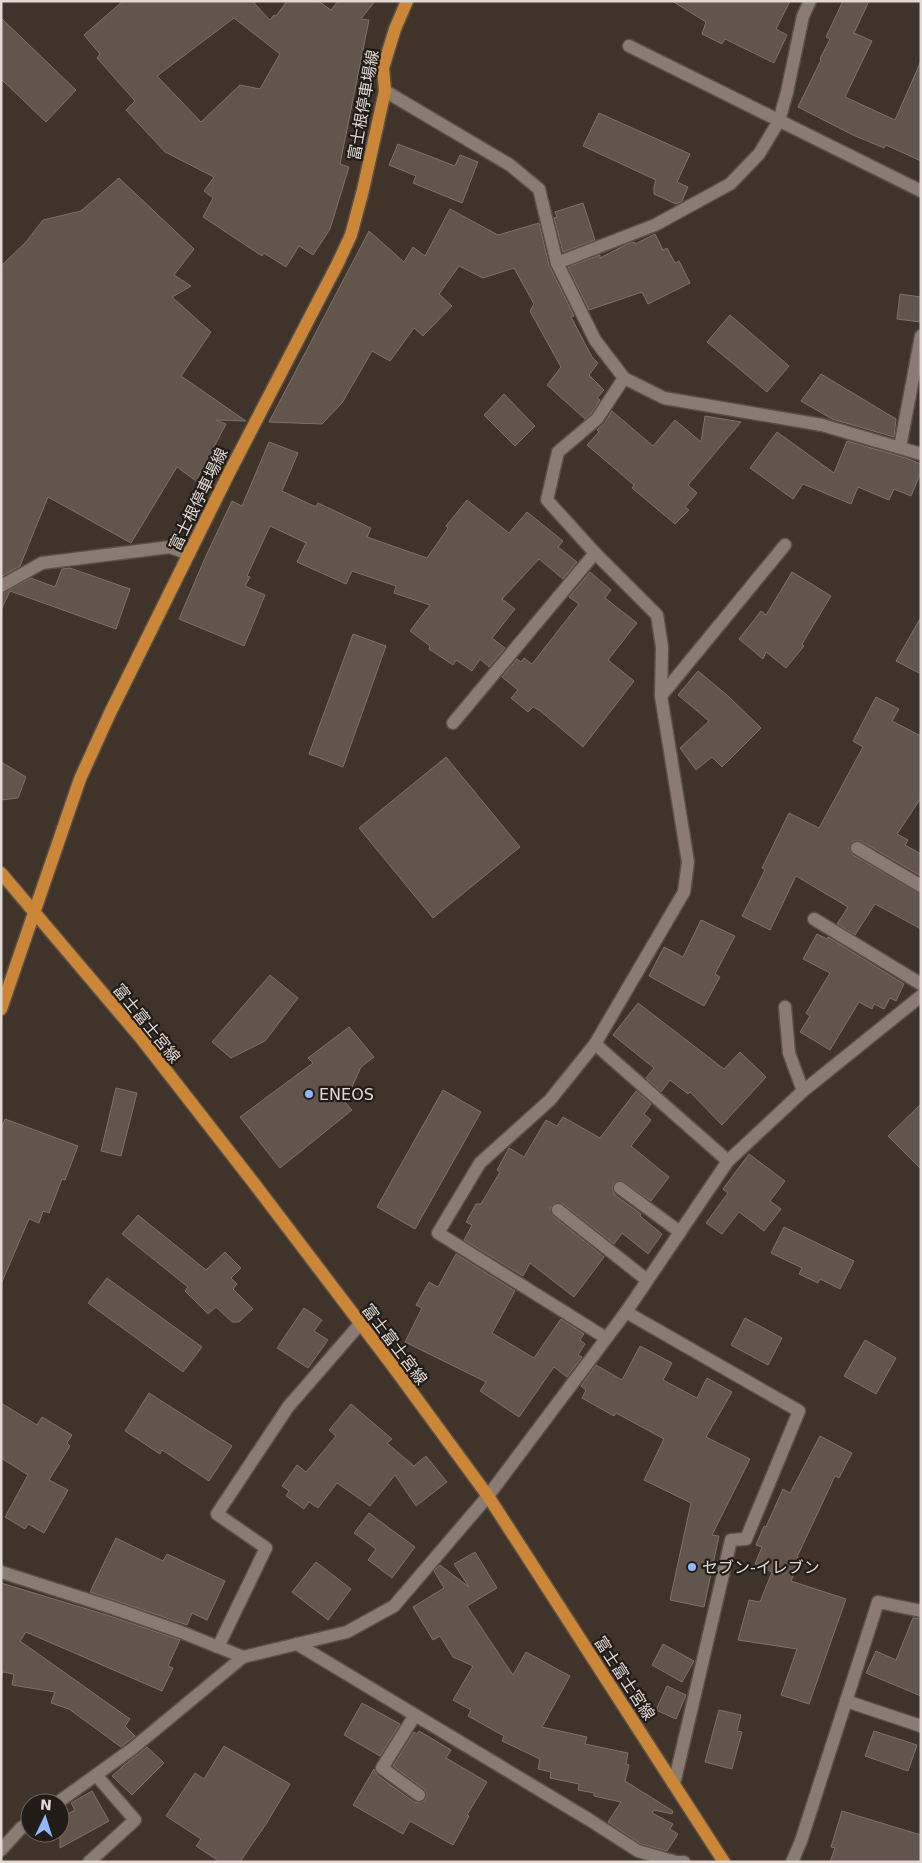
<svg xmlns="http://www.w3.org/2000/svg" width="922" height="1863" font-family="'DejaVu Sans','Noto Sans JP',sans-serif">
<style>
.building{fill:#62554b;stroke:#7f7268;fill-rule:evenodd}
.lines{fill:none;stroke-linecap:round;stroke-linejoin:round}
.minor-casing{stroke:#5a5048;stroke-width:15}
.major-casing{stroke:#5a5048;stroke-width:15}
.minor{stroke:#8a7c72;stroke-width:12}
.major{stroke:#cb8637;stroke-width:12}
.poi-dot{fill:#92b7fd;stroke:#211c18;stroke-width:2}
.labels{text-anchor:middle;stroke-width:4.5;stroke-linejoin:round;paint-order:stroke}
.street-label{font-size:16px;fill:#e1d9d3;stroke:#211c18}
.poi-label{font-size:16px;fill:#e1d9d3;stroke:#211c18;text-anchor:start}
</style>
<rect width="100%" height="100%" fill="#3f332a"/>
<g class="building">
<path d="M 123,1 L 257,1 L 254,3 L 270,20 L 274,15 L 276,16 L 287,1 L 318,1 L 331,10 L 338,1 L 375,1 L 361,19 L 369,20 L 340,164 L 349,167 L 330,229 L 313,255 L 299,246 L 286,267 L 264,253 L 262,256 L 203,217 L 213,198 L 204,191 L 214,177 L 165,152 L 126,110 L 135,101 L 97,58 L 100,54 L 84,35 ZM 234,18 L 280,54 L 260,89 L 240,85 L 201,122 L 157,76 Z"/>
<polygon points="672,1 790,1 776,29 787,35 774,63 725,39 722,44 702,34 706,22"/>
<polygon points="843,1 869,1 854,33 872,41 845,97 895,120 921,61 921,161 886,145 884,148 853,135 798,107 821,60 820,59 830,39 826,37"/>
<polygon points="1,18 76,90 46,122 1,79"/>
<polygon points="599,113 690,154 677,182 688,187 682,201 676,204 654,194 654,186 656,180 583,146"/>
<polygon points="398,144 455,166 460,155 478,162 462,203 413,183 416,176 389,165"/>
<polygon points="119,178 194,249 174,275 191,286 172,297 211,332 181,376 246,421 216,420 226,424 196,481 177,467 131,543 48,497 20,566 1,577 1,266 26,242 43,220 81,211"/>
<polygon points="583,203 595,240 563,252 554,218 557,217 555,212"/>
<polygon points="450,209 498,235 539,223 549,265 574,316 571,317 592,357 598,363 589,375 604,390 597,398 600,400 591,414 585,419 547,385 561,367 530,311 534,304 514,268 483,278 459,266 439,294 452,306 423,336 414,328 390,361 372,351 342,403 322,424 269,422 369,231 404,262 413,247 425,256"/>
<polygon points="655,234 663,250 667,248 675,263 679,261 690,283 648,304 642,292 589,310 568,267 600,255 600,258 627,244 634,242 635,244"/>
<polygon points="900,294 921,297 920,322 897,319"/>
<polygon points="730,315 789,366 767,392 707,342"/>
<polygon points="821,374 896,419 894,437 832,419 801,401"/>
<polygon points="504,394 535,426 515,446 484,415"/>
<polygon points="612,411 653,446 675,420 701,442 705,416 741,422 688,485 697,493 685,507 689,510 675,524 632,488 634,485 587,445 599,432 597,430 604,424"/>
<polygon points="777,432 834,473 847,441 906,458 921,464 921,472 911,496 894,489 889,500 858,487 851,504 803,484 793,499 750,468"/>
<polygon points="269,442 298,453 282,491 316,507 318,503 371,528 367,537 427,558 448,528 446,526 467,500 509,533 527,512 563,541 558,547 577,562 563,579 539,559 502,599 515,609 492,638 505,648 489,667 480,659 472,671 456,660 453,665 429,649 430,646 410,631 430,605 394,593 396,586 352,571 346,584 297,562 306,543 270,526 247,576 250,577 245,586 265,595 244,646 179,619 205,558 232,501 242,506"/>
<polygon points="70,568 130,589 116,629 10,591 1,610 1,594 31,578 55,587 62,569"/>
<polygon points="590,572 611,590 605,598 637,623 608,660 634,681 583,747 539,710 533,707 528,712 511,698 518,690 502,677 517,659 521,662 524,658 532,664 579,604 569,597"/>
<polygon points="792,572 831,596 802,644 804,646 786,668 766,652 763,659 739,639 761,611 766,615"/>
<polygon points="921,617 921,674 896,661"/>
<polygon points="353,634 386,646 343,767 309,754"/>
<polygon points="698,671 728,696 761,728 722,767 712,757 696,770 680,748 709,721 678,695"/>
<polygon points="876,697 899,709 892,721 921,736 921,798 897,834 908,840 905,845 921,854 921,876 861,841 853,841 849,848 853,855 921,894 921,929 875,904 855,935 837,924 848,907 796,876 770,930 742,916 765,870 762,868 789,813 819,828 863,747 853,741"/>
<polygon points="446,757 520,847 433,918 359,828"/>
<polygon points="1,762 26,777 18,798 1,800"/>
<polygon points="701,920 735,936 715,974 720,977 704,1006 649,976 664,947 683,957"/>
<polygon points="817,934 827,939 828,937 904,984 896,1001 890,998 884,1009 874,1004 872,1009 859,1002 830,1050 800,1032 810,1016 806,1013 830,973 803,959"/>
<polygon points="270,975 298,998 265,1041 231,1058 212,1042"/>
<polygon points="638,1003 724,1069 740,1052 766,1077 722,1125 690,1092 688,1094 670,1080 661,1092 646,1078 654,1068 613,1035"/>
<polygon points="349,1027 374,1057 361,1067 345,1102 352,1110 280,1168 240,1117 313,1063 308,1058"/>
<polygon points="116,1088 137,1093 121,1156 101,1151"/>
<polygon points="443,1090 481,1112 415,1229 377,1207"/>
<polygon points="636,1091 651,1104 644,1114 651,1120 631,1146 669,1177 651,1201 621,1180 614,1183 612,1188 615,1195 641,1214 640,1216 662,1234 648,1254 622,1233 614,1244 563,1204 555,1203 550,1208 553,1216 604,1257 574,1297 530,1263 523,1276 464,1240 472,1225 466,1222 476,1204 481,1204 500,1172 497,1170 509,1148 524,1157 546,1120 557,1126 563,1117 600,1138"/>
<polygon points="921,1104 921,1169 888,1136"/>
<polygon points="5,1119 78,1146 65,1180 62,1179 49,1213 43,1211 39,1223 29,1219 1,1284 1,1130"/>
<polygon points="749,1154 785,1181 770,1201 781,1209 764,1231 739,1212 722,1234 706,1223 728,1193 723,1189"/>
<polygon points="138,1215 206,1270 225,1252 241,1268 231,1278 237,1284 233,1289 253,1309 239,1322 232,1322 216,1307 208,1314 185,1291 188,1287 122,1234"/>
<polygon points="784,1227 854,1261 840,1289 820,1279 818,1283 799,1274 802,1268 771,1253"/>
<polygon points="456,1254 515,1291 492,1333 534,1358 561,1319 584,1334 580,1340 585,1344 578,1355 582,1357 567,1377 554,1367 519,1417 480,1391 486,1382 405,1342 422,1308 416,1305 429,1282 438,1287"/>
<polygon points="107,1278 202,1347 183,1372 88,1303"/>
<polygon points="304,1308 322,1320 314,1331 328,1340 308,1368 277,1348"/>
<polygon points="745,1318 782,1338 768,1365 731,1345"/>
<polygon points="865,1340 896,1358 876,1394 844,1376"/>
<polygon points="640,1346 672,1363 663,1380 697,1398 707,1378 732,1392 706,1437 750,1459 712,1535 719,1536 704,1607 670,1600 691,1503 644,1480 664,1439 616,1413 614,1416 582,1398 586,1390 581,1386 596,1365 622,1380"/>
<polygon points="149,1393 232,1446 209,1481 162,1450 160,1454 125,1431"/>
<polygon points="1,1403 37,1425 42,1417 72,1435 67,1443 70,1446 49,1480 68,1490 44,1533 28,1524 25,1529 5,1517 28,1475 1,1458"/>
<polygon points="351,1404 392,1439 387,1443 414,1466 426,1456 447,1482 416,1506 395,1475 370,1506 337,1483 318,1508 309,1502 304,1509 286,1496 289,1491 282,1486 297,1465 306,1472 336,1436 329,1430"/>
<polygon points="820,1436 852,1453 839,1478 835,1476 797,1557 801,1559 791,1581 846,1599 809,1704 781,1695 797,1649 738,1640 749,1600 760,1602 772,1572 755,1564 762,1547 756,1545 764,1526 766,1527 783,1489 790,1493"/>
<polygon points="369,1513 415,1547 392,1578 368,1560 376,1549 354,1533"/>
<polygon points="116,1538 163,1561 167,1554 225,1581 207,1620 192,1613 187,1625 90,1592"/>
<polygon points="475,1552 497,1588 467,1606 513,1675 526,1652 570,1676 542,1727 587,1737 585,1744 628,1753 626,1764 629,1765 625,1781 673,1811 672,1814 654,1810 652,1813 673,1824 670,1829 678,1834 667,1851 641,1844 608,1822 621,1802 594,1796 594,1793 578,1790 579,1784 550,1778 551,1772 538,1769 540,1759 502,1741 504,1736 468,1716 471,1710 453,1700 473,1666 453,1657 440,1636 433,1640 413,1607 444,1588 434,1571 440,1565 469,1587 454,1564"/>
<polygon points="316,1562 351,1589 328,1620 292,1592"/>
<polygon points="1,1583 110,1616 180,1640 168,1666 173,1668 162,1691 26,1632 20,1641 130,1719 125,1726 135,1736 121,1747 69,1709 51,1703 55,1692 12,1685 14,1674 3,1672 1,1675"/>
<polygon points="913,1618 921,1619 921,1696 866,1673 876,1651 896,1660"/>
<polygon points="663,1644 694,1661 682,1682 652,1665"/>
<polygon points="667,1686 686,1695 676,1719 656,1710"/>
<polygon points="362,1703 400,1724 380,1756 344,1735"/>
<polygon points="719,1710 741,1715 737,1731 742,1732 732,1769 705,1762"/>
<polygon points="419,1731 451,1750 446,1758 487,1782 467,1815 469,1816 453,1845 410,1821 403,1834 353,1805 374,1769 377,1775 414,1802 419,1803 425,1800 427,1795 424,1789 393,1766 414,1732 417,1734"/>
<polygon points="874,1731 917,1745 908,1771 865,1756"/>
<polygon points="224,1746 290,1784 266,1824 240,1862 220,1862 196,1846 201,1839 166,1816 195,1773 204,1779"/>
<polygon points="147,1747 164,1763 132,1795 112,1776 123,1766"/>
<polygon points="92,1791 109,1821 60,1848 60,1818 75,1810 71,1803"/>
<polygon points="842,1811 921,1835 921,1862 830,1862 835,1848 831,1847"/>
</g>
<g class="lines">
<g class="minor-casing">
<g id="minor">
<polyline points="629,46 921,191"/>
<polyline points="385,91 510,165 539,189 557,263 595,340 624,378 664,398 822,425 921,454"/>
<polyline points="557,263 655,225 730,184 759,154 779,121 787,92 803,16 810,1"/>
<polyline points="900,447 921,336"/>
<polyline points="1,586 42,563 170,547 189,554"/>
<polyline points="661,696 785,545"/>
<polyline points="453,723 595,553"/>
<polyline points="857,848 921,886"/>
<polyline points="814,919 921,984"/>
<polyline points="785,1007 789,1053 803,1091"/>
<polyline points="595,1044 728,1161"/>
<polyline points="620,1188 680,1232"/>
<polyline points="558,1210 647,1280"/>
<polyline points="626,1312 799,1411 746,1539 731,1540 674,1784"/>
<polyline points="606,1338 438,1233 480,1163 550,1100 595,1044 684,892 688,862 661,696 662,647 657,615 595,553 547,500 558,452 597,419 624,378"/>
<polyline points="1,1572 113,1608 181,1632 243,1657"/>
<polyline points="297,1644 588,1819 638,1851 676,1862 684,1862"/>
<polyline points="218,1647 266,1548 217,1514 288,1407 360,1324"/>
<polyline points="846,1701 921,1726"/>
<polyline points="415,1715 382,1768 419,1795"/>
<polyline points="57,1803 132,1749 243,1657 347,1632 394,1606 488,1496 626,1312 728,1161 803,1091 921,996"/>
<polyline points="1,1850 21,1828 30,1822"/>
<polyline points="89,1862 135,1820 96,1775"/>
<polyline points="792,1862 801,1841 878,1602 921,1611"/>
</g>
</g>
<g class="major-casing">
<g id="major">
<polyline points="1,873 140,1037 253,1182 392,1365 488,1496 724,1862"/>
<polyline points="1,1009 80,779 110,713 229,473 338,263 351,235 363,190 385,91 383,68 395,29 407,1"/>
</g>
</g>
<use href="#minor" class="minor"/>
<use href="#major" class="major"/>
</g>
<g class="poi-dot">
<circle cx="309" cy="1094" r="5"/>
<circle cx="692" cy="1567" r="5"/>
</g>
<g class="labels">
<g class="street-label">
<text transform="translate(363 105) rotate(-80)" y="6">富士根停車場線</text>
<text transform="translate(198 499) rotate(-64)" y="6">富士根停車場線</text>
<text transform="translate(147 1023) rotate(51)" y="6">富士富士宮線</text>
<text transform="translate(395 1344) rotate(53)" y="6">富士富士宮線</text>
<text transform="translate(625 1678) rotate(57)" y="6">富士富士宮線</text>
</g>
<g class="poi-label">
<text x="319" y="1100">ENEOS</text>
<text x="702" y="1573">セブン-イレブン</text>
</g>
</g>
<rect width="922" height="1863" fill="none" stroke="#e1d9d3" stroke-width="5"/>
<g transform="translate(45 1818) rotate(4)"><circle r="24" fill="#211c18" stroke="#6e6863"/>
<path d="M0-4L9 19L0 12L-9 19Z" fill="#92b7fd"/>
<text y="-8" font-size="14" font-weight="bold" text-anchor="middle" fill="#e1d9d3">N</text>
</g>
</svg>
